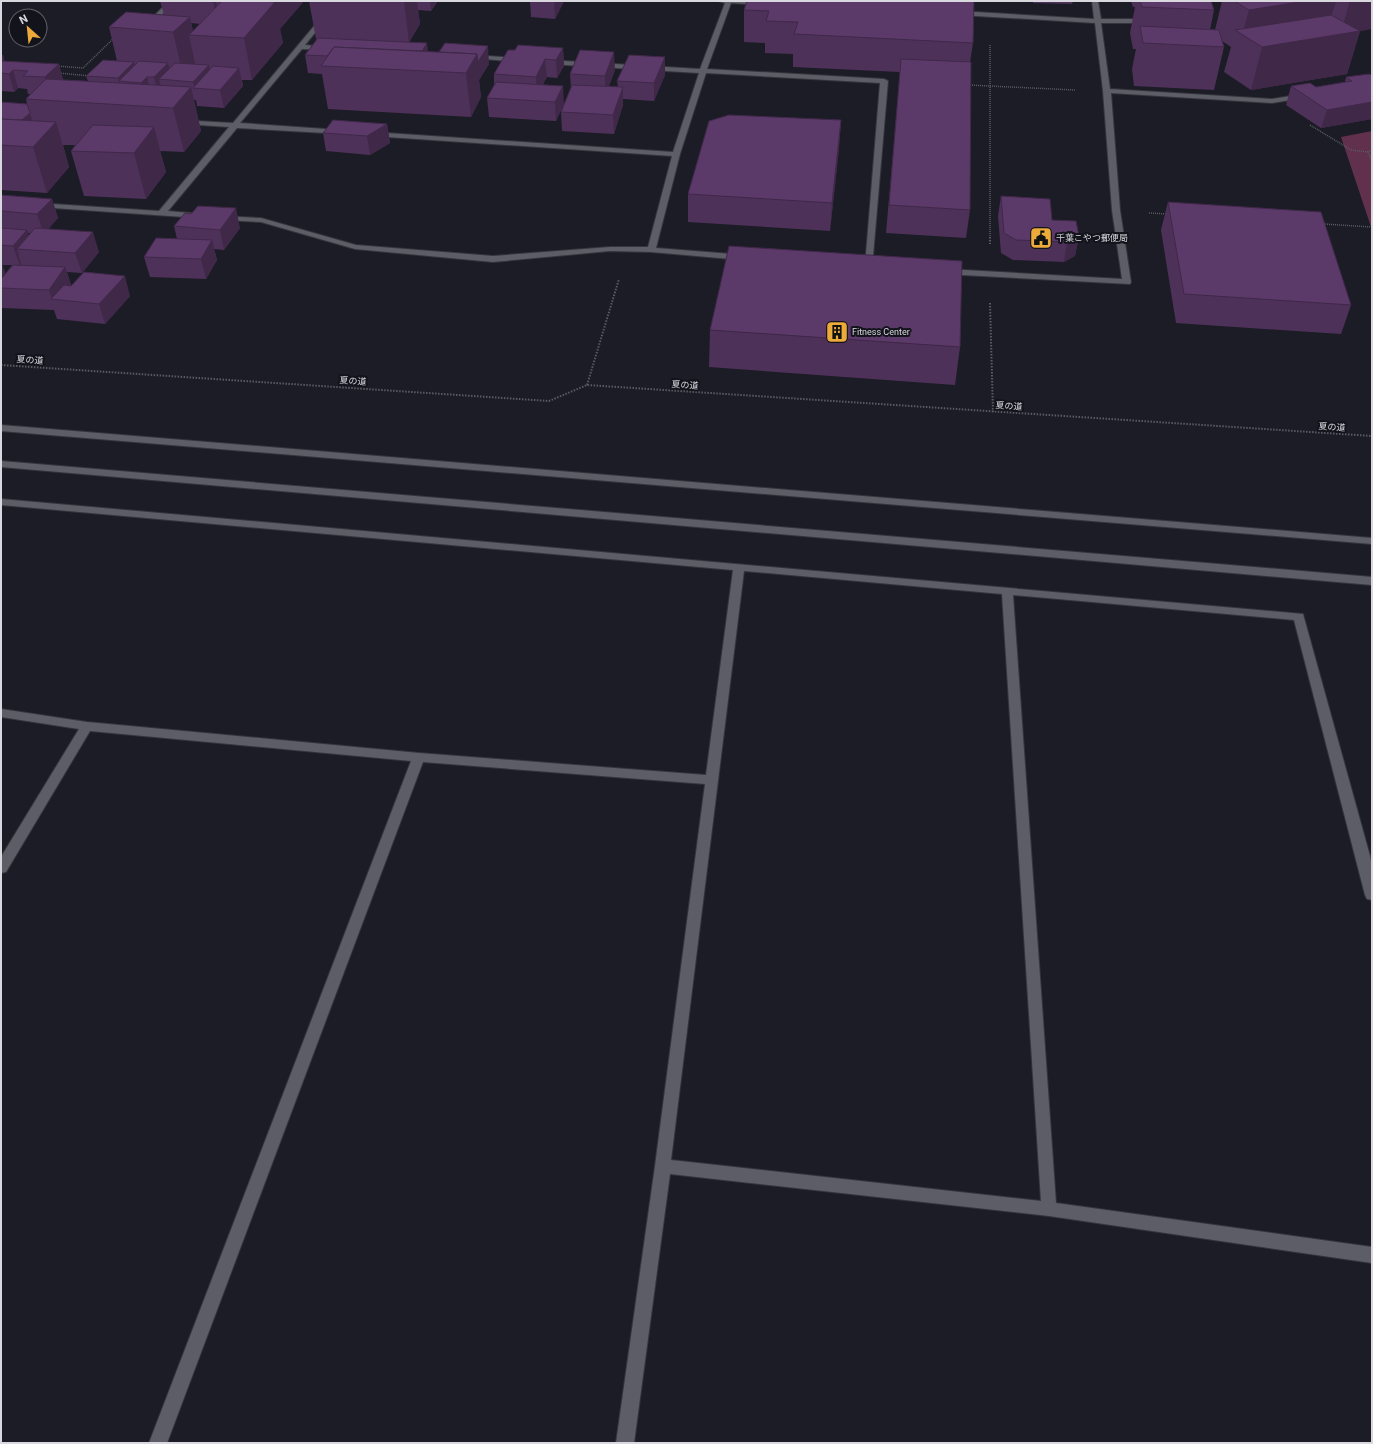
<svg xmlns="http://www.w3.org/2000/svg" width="1373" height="1444" font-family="Roboto,'Noto Sans JP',sans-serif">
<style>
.green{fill:#61304c}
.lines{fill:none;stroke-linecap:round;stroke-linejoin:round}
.minor-casing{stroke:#35353c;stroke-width:2}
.path-far1{stroke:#5b5b63;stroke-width:1.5;stroke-dasharray:1 1;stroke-linecap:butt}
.path{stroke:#5b5b63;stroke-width:2;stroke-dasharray:1.5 1.5;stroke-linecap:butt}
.minor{fill:#5d5d68;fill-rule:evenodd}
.wall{fill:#4e3159;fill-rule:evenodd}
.shaded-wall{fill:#402849}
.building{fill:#5b3968;stroke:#402849}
.labels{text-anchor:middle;stroke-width:4;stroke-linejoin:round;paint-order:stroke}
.far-poi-label{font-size:9px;fill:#d8d8de;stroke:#13131c;text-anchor:start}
.far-street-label{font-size:9px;fill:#d8d8de;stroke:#13131c}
</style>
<rect width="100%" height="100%" fill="#1c1c26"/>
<polygon class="green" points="1372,131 1372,230 1341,137"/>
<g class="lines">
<g class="minor-casing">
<g id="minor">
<polygon points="169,1 176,1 149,27 145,27 145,25"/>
<polygon points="335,1 341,1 305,45 326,47 329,49 328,50 302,49 240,123 340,130 344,132 343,134 237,128 168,211 202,214 202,218 199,218 38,207 34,205 38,203 159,211 229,127 183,124 179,122 180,120 233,123"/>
<polygon points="718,1 760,1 765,3 762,5 731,3 707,69 884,79 888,81 872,268 869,269 865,266 880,83 706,73 680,154 656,248 745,255 746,257 742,260 651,252 610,251 493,262 355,249 261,222 222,220 218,218 222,216 261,218 356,245 493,256 610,247 648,247 672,156 372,136 368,134 372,132 673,152 699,73 548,64 545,62 548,60 700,69 725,3"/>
<polygon points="1092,1 1098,1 1101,19 1148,19 1151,21 1148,23 1101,23 1110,89 1272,99 1303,94 1307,96 1303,98 1272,103 1111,93 1120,210 1131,282 1130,284 943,274 942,272 946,269 1122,279 1112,210 1103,91 1095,23 959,15 956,13 959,11 1094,19"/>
<polygon points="474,55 518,58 521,60 518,62 472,58 471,57"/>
<polygon points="1,425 1372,538 1372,544 1,431"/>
<polygon points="1,461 1372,577 1372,585 1,467"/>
<path d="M 1,499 L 1303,614 L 1370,856 L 1372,867 L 1372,900 L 1367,899 L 1365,895 L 1294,620 L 1013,595 L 1056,1203 L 1372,1247 L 1372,1263 L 1049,1216 L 670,1174 L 634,1443 L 616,1443 L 655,1166 L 705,784 L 423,762 L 167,1443 L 149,1443 L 411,761 L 90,731 L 6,872 L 1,873 L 1,857 L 79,729 L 1,717 L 1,709 L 87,722 L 419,753 L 706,775 L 733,570 L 1,505 ZM 744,571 L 1002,594 L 1041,1201 L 671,1160 Z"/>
</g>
</g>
<g class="path-far1">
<polyline points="990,45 990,238"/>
<polyline points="57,66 83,68 114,38"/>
<polyline points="59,73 90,76"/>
<polyline points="968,85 1075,90"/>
<polyline points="1310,125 1351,150 1368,152"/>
<polyline points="1372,150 1368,152 1372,161"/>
<polyline points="1149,213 1168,214"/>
<polyline points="1323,224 1372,227"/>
</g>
<g class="path">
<polyline points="990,237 990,244"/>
<polyline points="990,303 993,412"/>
<polyline points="1,365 549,401 587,385 1372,436"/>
<polyline points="587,385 619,279"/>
</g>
<use href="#minor" class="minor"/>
</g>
<g class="wall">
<path d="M 160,1 L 304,1 L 280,29 L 283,43 L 252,80 L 242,80 L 243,86 L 224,108 L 197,106 L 196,100 L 194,100 L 201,131 L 184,152 L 160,151 L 166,172 L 146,199 L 84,196 L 71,151 L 75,145 L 63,145 L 69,167 L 47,193 L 1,190 L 1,102 L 27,104 L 26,99 L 30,94 L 28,94 L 27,89 L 18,88 L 14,92 L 1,91 L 1,55 L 3,55 L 4,61 L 64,80 L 88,81 L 86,76 L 117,61 L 109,27 L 164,15 ZM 191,23 L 200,24 L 193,31 Z"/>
<polygon points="309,1 438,1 431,11 418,10 420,24 409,42 428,51 489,64 479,80 481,97 471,117 328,109 322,74 308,73 305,55 317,39 316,39"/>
<polygon points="530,1 564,1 555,19 531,17"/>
<polygon points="747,1 973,43 970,62 970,210 966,238 886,233 900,72 793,67 793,54 765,53 765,43 744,42 744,10"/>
<polygon points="1033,1 1073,1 1072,4 1033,3"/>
<polygon points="1131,1 1211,1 1214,10 1210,30 1215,30 1222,1 1372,1 1360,31 1347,74 1251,90 1224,72 1231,47 1222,41 1224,47 1214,90 1134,86 1132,69 1136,49 1133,49 1130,33 1135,7 1133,7"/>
<polygon points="563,48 564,66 557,78 547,77 543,84 564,104 556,121 489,117 487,98 494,85 494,74"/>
<polygon points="615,70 609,86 618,87 617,81 665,75 654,101 623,99 623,105 614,134 562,131 561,112 571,89 570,74"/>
<polygon points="1372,75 1372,119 1321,128 1286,105 1291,86 1316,87 1345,82 1346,77"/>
<polygon points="841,120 839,148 830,231 688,222 688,194"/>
<polygon points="387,124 390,143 370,155 326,151 323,133"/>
<path d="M 1,195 L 52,199 L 58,218 L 48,229 L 99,252 L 82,273 L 67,272 L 71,285 L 130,296 L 105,324 L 57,319 L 54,310 L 2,308 L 1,306 ZM 28,233 L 31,233 L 29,236 ZM 2,265 L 12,265 L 5,274 Z"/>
<polygon points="1001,196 1052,220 1079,236 1075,256 1064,262 1013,260 1001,253 998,216"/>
<polygon points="1168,202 1351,305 1341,334 1176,323 1161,230"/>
<polygon points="174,226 240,228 224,250 214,249 217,260 206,279 150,277 144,257 177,239"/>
<polygon points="710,330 960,347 955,385 709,367"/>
</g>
<g class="shaded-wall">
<polygon points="213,1 216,1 220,21 217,25"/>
<polygon points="268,1 304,1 280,29 283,43 252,80 244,38"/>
<polygon points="404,1 417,1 420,24 409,43"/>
<polygon points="430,1 438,1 431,11"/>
<polygon points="554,1 564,1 555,19"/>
<polygon points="1305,1 1336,1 1325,37 1340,35 1350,1 1372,1 1372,29 1346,34 1360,31 1347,74 1251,90 1262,47 1242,35 1249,10"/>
<polygon points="190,17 194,35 189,35 195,63 183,75 173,32"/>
<polygon points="427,43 429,61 415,61"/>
<polygon points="488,46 489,64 479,80 481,97 471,117 466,73 477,54"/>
<polygon points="563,48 564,66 557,78 556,60"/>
<polygon points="614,52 615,70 605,94 605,76"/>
<polygon points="3,55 8,74 1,73 1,57"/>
<polygon points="665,57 665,75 654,101 654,83"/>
<polygon points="545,59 547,77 537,95 536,77"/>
<polygon points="134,62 139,80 119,82 118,78"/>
<polygon points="168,63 172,80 159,79 162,91 158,95 154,77"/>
<polygon points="59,64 64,82 50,96 45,77"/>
<polygon points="209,65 212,83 195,88 193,82"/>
<polygon points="239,68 243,86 224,108 220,90"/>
<polygon points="13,70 18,88 14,92 9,74"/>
<polygon points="147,77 151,95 145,101 141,83"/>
<polygon points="563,86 564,104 556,121 555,102"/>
<polygon points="191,87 201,131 184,152 173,108"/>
<polygon points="623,87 623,105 614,134 613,115"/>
<polygon points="1372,102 1372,119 1321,128 1327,110"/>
<polygon points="30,113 35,131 7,134"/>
<polygon points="841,120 839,148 830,231 832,203"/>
<polygon points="56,122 69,167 47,193 33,147"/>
<polygon points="387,124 390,143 370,155 367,136"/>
<polygon points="154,127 166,172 146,199 134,153"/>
<polygon points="52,199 58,218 44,234 37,214"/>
<polygon points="236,208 240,228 224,250 220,230"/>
<polygon points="27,230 33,249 17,249 21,264 20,266 13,246"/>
<polygon points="93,232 99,252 82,273 75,253"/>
<polygon points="1079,236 1075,256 1064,262 1067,242"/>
<polygon points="212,240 217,260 206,279 201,259"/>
<polygon points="2,263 9,283 1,288 1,264"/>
<polygon points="65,267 72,287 52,299 49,290"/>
<polygon points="125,276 130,296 105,324 99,304"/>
</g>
<g class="building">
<polygon points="222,1 263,1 275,2 244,38 189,35"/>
<polygon points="747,1 974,1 973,43 794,34 798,22 766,21 769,11 744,10"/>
<polygon points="1140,1 1211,1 1214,10 1142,7"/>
<polygon points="1234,1 1305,1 1249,10"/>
<polygon points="126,12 190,17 173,32 109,27"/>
<polygon points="1331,15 1360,31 1262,47 1235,30"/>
<polygon points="1140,26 1219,30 1224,47 1143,43"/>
<polygon points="318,38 427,43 422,51 334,47 327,56 305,55"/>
<polygon points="445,43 488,46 478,62 477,54 439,52"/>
<polygon points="518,45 563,48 556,60 545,59 536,77 494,74 508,50 515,50"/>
<polygon points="334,47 477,54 466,73 321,66"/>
<polygon points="580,50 614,52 605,76 570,74"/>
<polygon points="629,55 665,57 654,83 617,81"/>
<polygon points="901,59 971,62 970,210 889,205"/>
<polygon points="103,60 134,62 118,78 86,76"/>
<polygon points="1,61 59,64 45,77 23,76 28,71 13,70 9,74 1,73"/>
<polygon points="139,61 168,63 154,77 147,77 141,83 119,81"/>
<polygon points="175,63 209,65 193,82 159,79"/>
<polygon points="213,66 239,68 220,90 193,88"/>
<polygon points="1369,74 1372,75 1372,102 1327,110 1291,86 1310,83 1316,87 1352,81 1346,77"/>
<polygon points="46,79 191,87 173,108 26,99"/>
<polygon points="496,82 563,86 555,102 487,98"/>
<polygon points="572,85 623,87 613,115 561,112"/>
<polygon points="1,102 27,104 30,113 22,120 1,119"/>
<polygon points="729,115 841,120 832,203 688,194 709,121"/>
<polygon points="1,119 56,122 33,147 1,145"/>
<polygon points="333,120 387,124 367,136 323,133"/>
<polygon points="93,125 154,127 134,153 71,151"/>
<polygon points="1,195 52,199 37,214 1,211"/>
<polygon points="1001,196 1050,199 1052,220 1076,221 1079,236 1067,242 1016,240 1004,233"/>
<polygon points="1168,202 1321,212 1351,305 1184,294"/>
<polygon points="198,206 236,208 220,230 174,226 185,213 191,214"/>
<polygon points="1,228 27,230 13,246 1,245"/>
<polygon points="35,228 93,232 75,253 17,249"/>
<polygon points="156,238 212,240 201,259 144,257"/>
<polygon points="729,246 962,261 960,347 710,330"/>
<polygon points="13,265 65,267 49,290 1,288 1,279"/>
<polygon points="84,272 125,276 99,304 51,299 64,285 71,286"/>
</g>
<defs>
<g id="civic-square" transform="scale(1.15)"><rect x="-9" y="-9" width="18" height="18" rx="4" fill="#ebaa39" stroke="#13131c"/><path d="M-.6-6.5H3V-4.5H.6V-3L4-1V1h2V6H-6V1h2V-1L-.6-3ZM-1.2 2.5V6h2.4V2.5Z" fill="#111"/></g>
<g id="building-square" transform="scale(1.15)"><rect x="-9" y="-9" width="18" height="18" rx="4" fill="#ebaa39" stroke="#13131c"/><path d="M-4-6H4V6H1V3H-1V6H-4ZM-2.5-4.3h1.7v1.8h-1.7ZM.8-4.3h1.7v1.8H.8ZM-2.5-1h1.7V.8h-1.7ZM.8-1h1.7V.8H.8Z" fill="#111"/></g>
</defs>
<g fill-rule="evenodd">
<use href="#civic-square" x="1041" y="238"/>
<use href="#building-square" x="837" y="332"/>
</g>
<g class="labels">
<g class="far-poi-label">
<text x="1056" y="241">千葉こやつ郵便局</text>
<text x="852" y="335">Fitness Center</text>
</g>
<g class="far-street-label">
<text transform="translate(30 360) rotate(4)" y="3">夏の道</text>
<text transform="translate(353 381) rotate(4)" y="3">夏の道</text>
<text transform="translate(685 385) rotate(4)" y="3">夏の道</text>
<text transform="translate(1009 406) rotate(4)" y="3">夏の道</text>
<text transform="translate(1332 427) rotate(4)" y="3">夏の道</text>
</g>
</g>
<rect width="1373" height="1444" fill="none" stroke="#d8d8de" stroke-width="4"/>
<g transform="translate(28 28) rotate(333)"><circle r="19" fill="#13131c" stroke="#62626a"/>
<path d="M0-3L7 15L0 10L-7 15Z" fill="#ebaa39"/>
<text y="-6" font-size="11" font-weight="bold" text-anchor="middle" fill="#d8d8de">N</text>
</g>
</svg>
